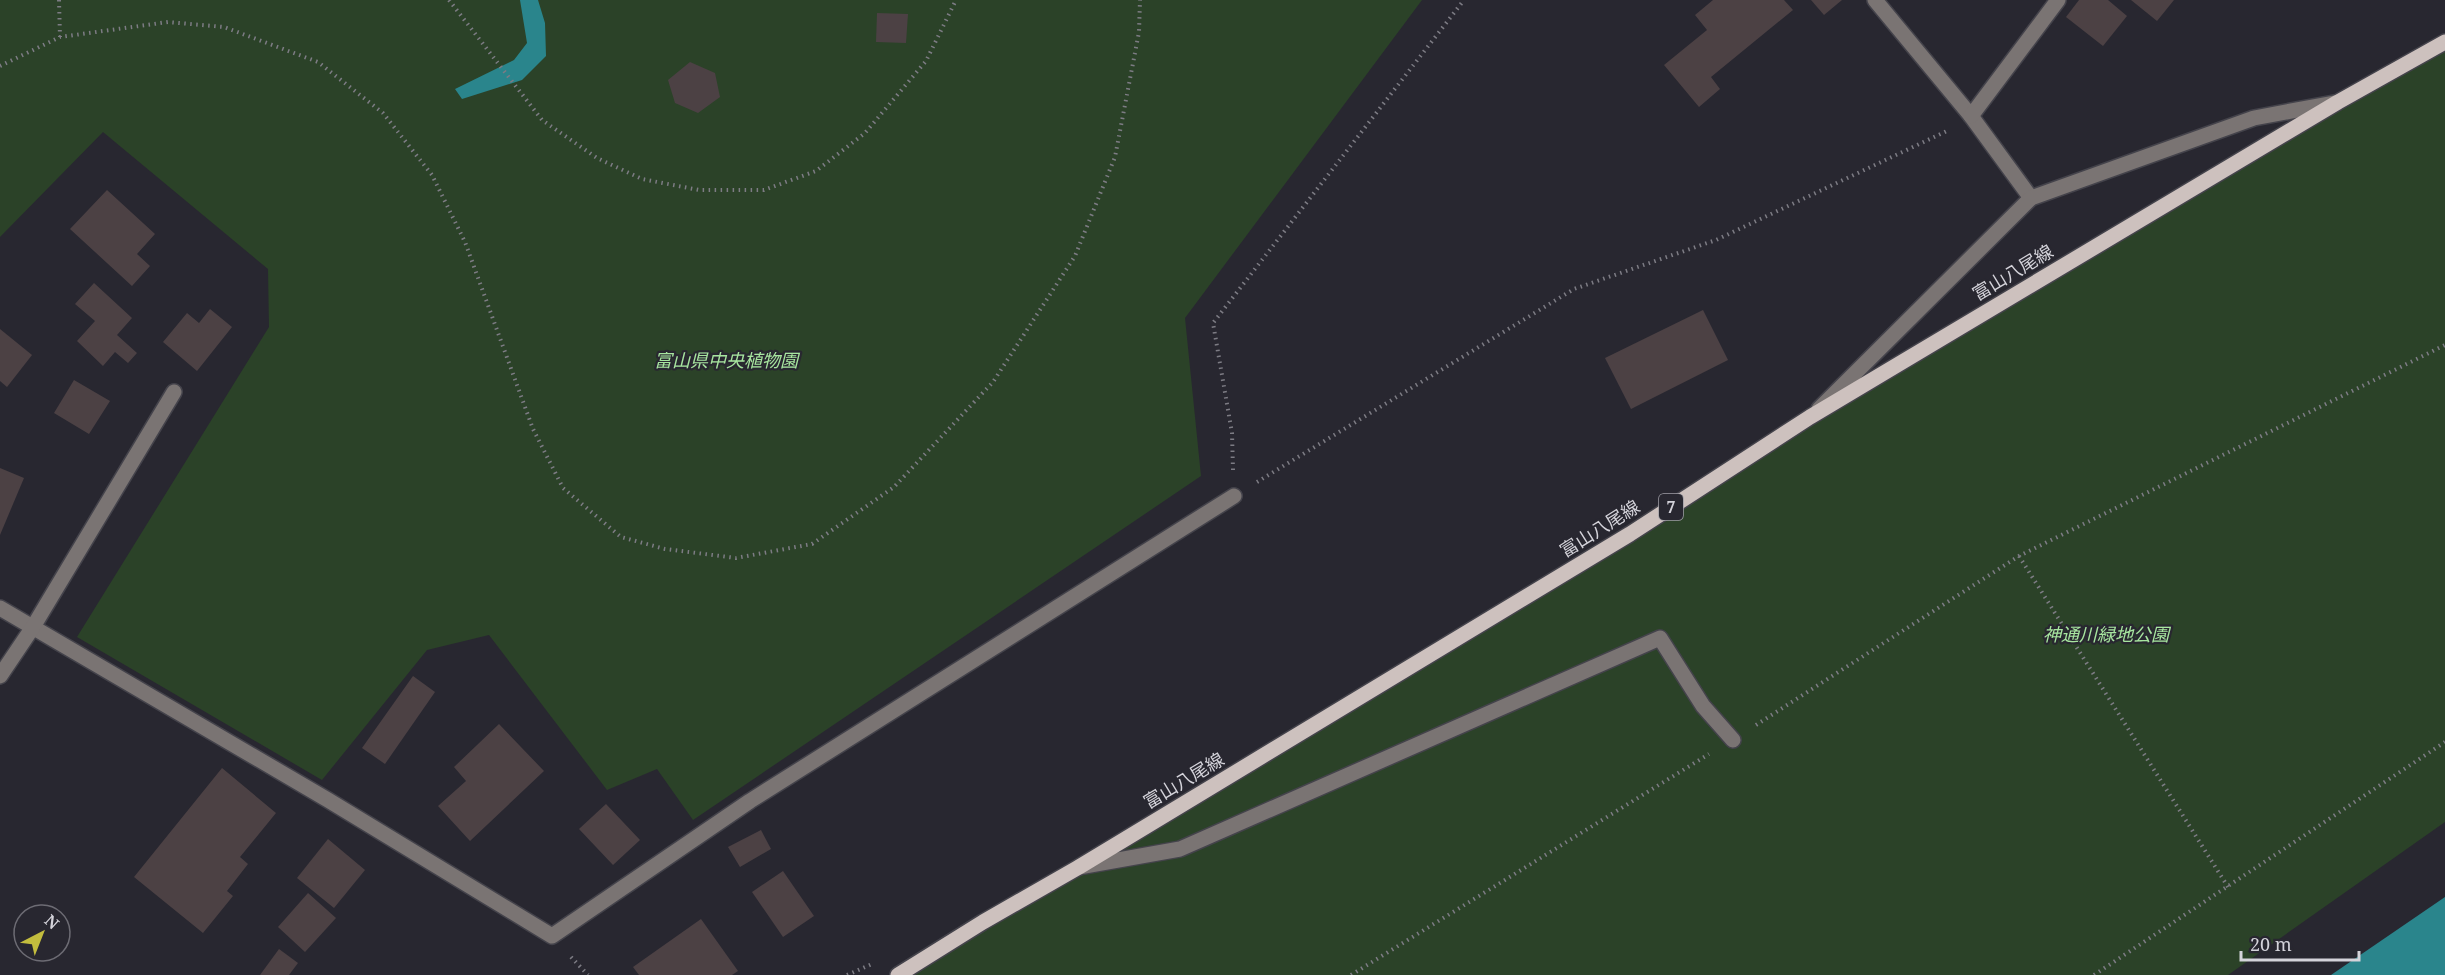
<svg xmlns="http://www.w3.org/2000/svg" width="2445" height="975" font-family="'Noto Serif','Noto Sans JP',serif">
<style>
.green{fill:#2b4228}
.water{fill:#2a858c}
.building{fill:#4c4144}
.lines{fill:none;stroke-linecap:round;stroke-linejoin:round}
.minor-casing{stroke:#44434b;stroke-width:18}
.major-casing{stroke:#44434b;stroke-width:18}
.path{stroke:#7d7c84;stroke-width:4;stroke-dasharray:1.5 4.5;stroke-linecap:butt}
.minor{stroke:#7a7473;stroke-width:15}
.major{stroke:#cdc1be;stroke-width:15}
.labels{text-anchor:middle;stroke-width:4.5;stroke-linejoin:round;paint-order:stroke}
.shield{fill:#282730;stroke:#a09fa7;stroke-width:1.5}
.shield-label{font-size:16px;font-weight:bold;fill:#d4d3da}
.street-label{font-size:18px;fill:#d4d3da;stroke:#282730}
.park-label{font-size:18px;font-style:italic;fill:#a7e59f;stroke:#282730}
</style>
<rect width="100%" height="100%" fill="#282730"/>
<g class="green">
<polygon points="0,0 1422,0 1185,318 1201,476 693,820 657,769 607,790 489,635 427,650 322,780 77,637 269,327 268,269 103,132 0,237"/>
<polygon points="2445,49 2445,822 2228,975 898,975 2338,102"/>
</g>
<g class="water">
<polygon points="520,0 538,0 545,23 546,56 522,80 462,99 455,89 514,60 527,43"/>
<polygon points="2445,897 2445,975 2331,975"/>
</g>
<g class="building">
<polygon points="1713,0 1784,0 1793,10 1711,77 1720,89 1699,107 1664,65 1707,30 1695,15"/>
<polygon points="1811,0 1842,0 1824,15"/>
<polygon points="2079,0 2108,0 2127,16 2103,46 2066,17"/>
<polygon points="2131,0 2174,0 2157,21"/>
<polygon points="877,13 908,14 906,43 876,42"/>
<polygon points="690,62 715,73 720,97 698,113 675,103 668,80"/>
<polygon points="107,190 155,234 137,254 150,266 132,286 70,229"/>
<polygon points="94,283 132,318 117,335 137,353 128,363 115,352 103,366 77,341 95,321 75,304"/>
<polygon points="210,309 232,327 197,371 163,342 187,313 199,323"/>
<polygon points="1703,310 1728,360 1631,409 1605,358"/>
<polygon points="0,329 32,355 7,387 0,381"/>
<polygon points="74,380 110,401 89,434 54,413"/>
<polygon points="0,468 24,478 0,535"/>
<polygon points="413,676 435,692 385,764 362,748"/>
<polygon points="499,724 544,771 470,841 438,806 466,781 454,767"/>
<polygon points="222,768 276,813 240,857 248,864 227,891 233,896 203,933 134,877"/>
<polygon points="606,804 640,840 613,865 579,829"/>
<polygon points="761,830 771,849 740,867 728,847"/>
<polygon points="328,839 365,870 334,908 297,878"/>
<polygon points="783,871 814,916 783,937 752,892"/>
<polygon points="308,893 336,918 305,952 278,927"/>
<polygon points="701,919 738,971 732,975 639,975 633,967"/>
<polygon points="279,949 298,963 289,975 260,975"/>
</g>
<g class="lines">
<g class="minor-casing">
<g id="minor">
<polyline points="1875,0 1971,116 2031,198"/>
<polyline points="1971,116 2058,0"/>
<polyline points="1819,409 2031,198 2254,118 2334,103"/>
<polyline points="0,608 328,800 552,936 750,801 1234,496"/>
<polyline points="0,676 33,627 174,392"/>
<polyline points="1079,867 1180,849 1660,638 1703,706 1733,740"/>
</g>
</g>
<g class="major-casing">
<polyline id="major" points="898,975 983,922 1079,867 1630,534 1810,417 2338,102 2445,42"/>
</g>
<g class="path">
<polyline points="59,0 60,37"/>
<polyline points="449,0 542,120 597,158 642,179 699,190 764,190 816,171 865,133 926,61 956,0"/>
<polyline points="0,66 60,37 168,22 224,27 318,62 383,113 432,175 465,242 533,429 563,488 621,537 665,549 736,558 812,544 894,487 993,382 1075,256 1115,157 1139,32 1140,0"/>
<polyline points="1233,470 1232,433 1213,323 1464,0"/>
<polyline points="1257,482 1574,289 1716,240 1949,130"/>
<polyline points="2019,556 2228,887"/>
<polyline points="1756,725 2019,556 2445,345"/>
<polyline points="571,957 588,975"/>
<polyline points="847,975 872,964"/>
<polyline points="1351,975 1709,754"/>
<polyline points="2094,975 2445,742"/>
</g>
<use href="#minor" class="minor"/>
<use href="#major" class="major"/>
</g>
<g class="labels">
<rect class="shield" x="1659" y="494" width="24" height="26" rx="4.5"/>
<g class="shield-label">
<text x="1671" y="513">7</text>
</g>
<g class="street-label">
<text transform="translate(2013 273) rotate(-31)" y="6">富山八尾線</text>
<text transform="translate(1600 529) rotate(-32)" y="6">富山八尾線</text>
<text transform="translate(1184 781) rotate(-31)" y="6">富山八尾線</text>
</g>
<g class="park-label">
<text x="726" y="367">富山県中央植物園</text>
<text x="2106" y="641">神通川緑地公園</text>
</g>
</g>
<g transform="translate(42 933) rotate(42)"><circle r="28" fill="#282730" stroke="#6d6c74" stroke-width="1.5"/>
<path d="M0-4.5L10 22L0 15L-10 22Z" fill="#c3bd3e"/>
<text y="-9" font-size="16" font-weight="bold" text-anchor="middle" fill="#d4d3da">N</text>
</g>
<path d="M2241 951v9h118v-9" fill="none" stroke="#d4d3da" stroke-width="3"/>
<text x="2250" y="951" font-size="18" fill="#d4d3da" stroke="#282730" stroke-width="4.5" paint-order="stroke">20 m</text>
</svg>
